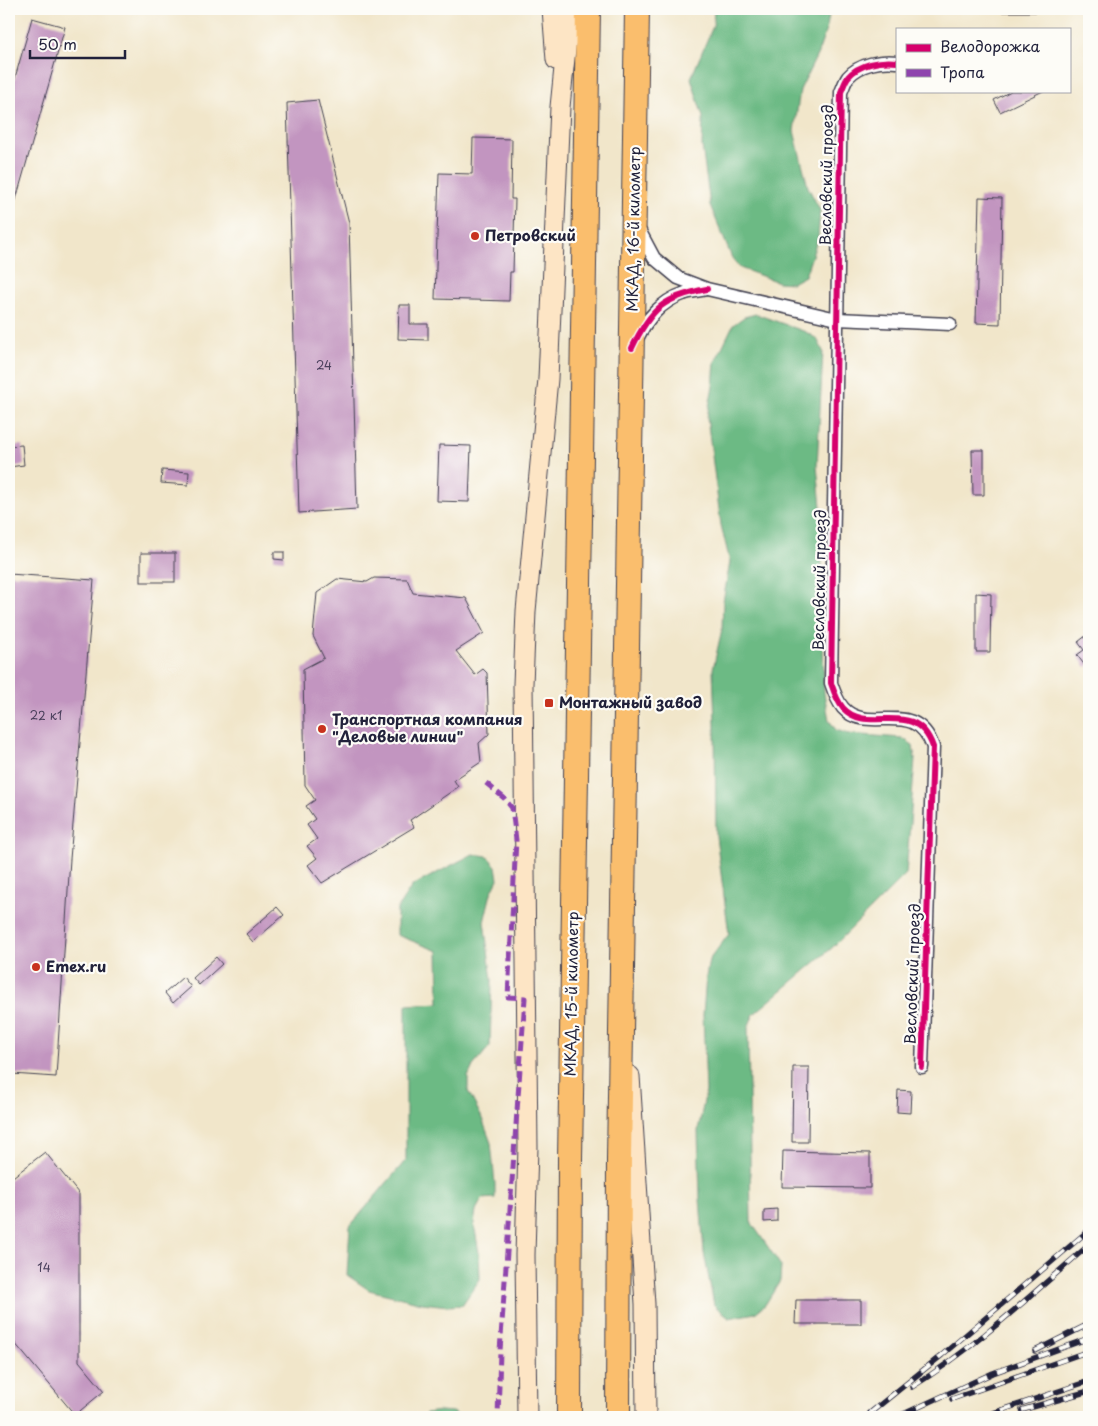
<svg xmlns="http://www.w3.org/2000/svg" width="1098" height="1426" font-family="'Playpen Sans',sans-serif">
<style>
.forest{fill:#6cba84;stroke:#476e60}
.building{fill:#c295c0}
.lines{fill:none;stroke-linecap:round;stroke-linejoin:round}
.street-casing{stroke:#413f50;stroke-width:15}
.secondary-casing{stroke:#413f50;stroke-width:21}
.highway-casing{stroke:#413f50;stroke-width:26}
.street{stroke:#fff;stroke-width:12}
.secondary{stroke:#fde5c5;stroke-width:19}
.highway{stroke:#fabe6d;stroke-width:24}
.rail-casing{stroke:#22223b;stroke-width:5.5}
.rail{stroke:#fdfcf7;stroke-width:4;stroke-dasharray:11;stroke-linecap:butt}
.quiet{stroke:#8e44ad;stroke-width:5;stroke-dasharray:10 5;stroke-linecap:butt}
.cycleway-casing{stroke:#fdfcf7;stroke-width:9}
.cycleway{stroke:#d6006c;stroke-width:6}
.poi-dot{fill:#c8321e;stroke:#fdfcf7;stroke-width:2}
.labels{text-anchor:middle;stroke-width:4.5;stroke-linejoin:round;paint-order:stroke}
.number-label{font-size:12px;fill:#4a3f5c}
.street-label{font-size:15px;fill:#22223b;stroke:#fdfcf7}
.poi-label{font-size:15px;font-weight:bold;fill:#22223b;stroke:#fdfcf7;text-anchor:start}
</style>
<rect width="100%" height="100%" fill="#fdfcf7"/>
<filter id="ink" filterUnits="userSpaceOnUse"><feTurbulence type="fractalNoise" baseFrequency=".02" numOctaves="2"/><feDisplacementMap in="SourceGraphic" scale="10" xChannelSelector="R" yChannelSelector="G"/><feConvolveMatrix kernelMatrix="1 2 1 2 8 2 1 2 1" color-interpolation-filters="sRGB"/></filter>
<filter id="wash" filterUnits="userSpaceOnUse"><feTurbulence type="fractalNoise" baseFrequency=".0096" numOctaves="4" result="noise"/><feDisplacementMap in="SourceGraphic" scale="20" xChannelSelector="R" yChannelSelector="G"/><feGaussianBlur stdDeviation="1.12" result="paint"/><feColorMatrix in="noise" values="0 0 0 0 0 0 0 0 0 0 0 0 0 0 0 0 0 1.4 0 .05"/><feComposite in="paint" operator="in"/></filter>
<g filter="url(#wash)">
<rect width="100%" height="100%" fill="#f1e6ca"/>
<g class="forest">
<polygon points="714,9 830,9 827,27 818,53 800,90 794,131 808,187 820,210 818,238 805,276 792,283 778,282 740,268 732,258 710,205 702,146 703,117 691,78 713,26"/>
<polygon points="756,314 806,332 817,339 823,351 817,466 821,507 824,693 829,720 836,730 849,734 902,738 913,745 915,759 906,874 833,947 754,1014 748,1027 751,1222 781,1266 780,1281 765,1305 755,1313 729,1318 714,1305 704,1253 700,1199 698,1131 706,1091 703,1015 706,977 709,960 729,934 716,836 715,723 713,669 722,629 723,602 730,562 721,525 707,417 713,386 715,362 733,325 744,317"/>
<polygon points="473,854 487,856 496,866 498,879 491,893 484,922 492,980 490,1046 473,1066 468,1077 468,1091 481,1116 491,1143 495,1184 495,1198 482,1199 476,1210 474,1224 479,1253 480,1279 462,1305 448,1306 422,1303 369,1290 347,1275 350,1226 406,1160 406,1005 439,1003 438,951 397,935 397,909 412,886"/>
<polygon points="440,1411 452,1412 461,1417 425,1417 426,1413"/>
</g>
<g id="blocks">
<g class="building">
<rect x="998" y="9" width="43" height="3"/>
<polygon points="32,18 65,27 9,224 9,99"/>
<polygon points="1011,91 1043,91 1000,112 994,100"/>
<polygon points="318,100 349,223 357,509 299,513 287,103"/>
<polygon points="473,138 512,139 511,199 515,199 513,272 510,272 509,301 435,299 439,173 472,174"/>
<polygon points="979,197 1002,198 1000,324 976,323"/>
<polygon points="399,305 410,305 410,324 428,324 428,340 398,339"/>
<polygon points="22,445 24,465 9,467 9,446"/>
<polygon points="439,445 471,446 469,502 437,501"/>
<polygon points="972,450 984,450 984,495 973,495"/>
<polygon points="162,470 189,472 188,485 161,483"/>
<polygon points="274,552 284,552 284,560 274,559"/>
<rect x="141" y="553" width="34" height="29"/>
<polygon points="9,574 94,580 70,859 56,1077 12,1074 10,1104 9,1104"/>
<polygon points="374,578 407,579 413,593 466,598 484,633 456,651 475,675 483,669 487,673 489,734 479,743 481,762 454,780 458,787 410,820 414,827 322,883 308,865 317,858 307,846 317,839 307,825 315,819 306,806 315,800 305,785 303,669 324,658 313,636 317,593 337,579 367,582"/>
<polygon points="976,593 991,594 990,652 976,652"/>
<polygon points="1087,635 1089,637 1089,665 1086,667 1077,655 1084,650 1078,642"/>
<polygon points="277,907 284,915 253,942 246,934"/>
<polygon points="216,957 222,964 199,985 193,978"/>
<polygon points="183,977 191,987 173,1003 165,993"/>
<polygon points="793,1067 809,1067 808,1142 792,1142"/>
<polygon points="898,1090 911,1091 910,1113 897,1112"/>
<polygon points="783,1151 870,1153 870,1188 782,1187"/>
<polygon points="45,1152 79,1194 79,1361 104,1391 75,1415 9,1336 9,1180"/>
<polygon points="777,1209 777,1221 764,1222 764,1210"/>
<polygon points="796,1300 861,1300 861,1324 795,1324"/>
</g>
</g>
</g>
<g filter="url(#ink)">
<use href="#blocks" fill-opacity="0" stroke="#413f50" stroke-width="1"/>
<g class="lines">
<g class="street-casing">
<g id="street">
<path d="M 897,62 C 881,60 859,64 848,77 C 845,81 843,88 841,92 L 831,683 C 834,692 837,701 843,708 C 868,736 915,696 933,747 L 922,1067"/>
<polyline points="638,228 654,258 678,278 707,289 837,319 950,324"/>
<path d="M 637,339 C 646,319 662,301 683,294 C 690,291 699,291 706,289"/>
</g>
</g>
<g class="secondary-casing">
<g id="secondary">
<polyline points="552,9 556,60"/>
<polyline points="630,1076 645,1304 646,1417"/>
<polyline points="527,1417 525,1255 528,1147 523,684 526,611 548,379 560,107 570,9"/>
</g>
</g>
<g class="highway-casing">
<g id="highway">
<polyline points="569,1417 570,1160 588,9"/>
<polyline points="618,1417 619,1160 637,9"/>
</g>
</g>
<use href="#street" class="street"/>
<use href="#secondary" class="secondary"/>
<use href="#highway" class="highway"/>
<g class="rail-casing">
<g id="rail">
<polyline points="1035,1351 1089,1324"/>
<path d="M 912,1387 C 976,1347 1032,1294 1089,1245"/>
<polyline points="952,1399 1089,1351"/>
<polyline points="1022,1410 1089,1391"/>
<polyline points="870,1413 942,1355 1089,1230"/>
<polyline points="897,1417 993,1373 1089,1338"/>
<polyline points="981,1417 1089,1381"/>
</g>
</g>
<use href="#rail" class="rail"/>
<polyline class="quiet" points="486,783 504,798 512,808 516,840 508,997 525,998 500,1351 498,1417"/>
<g class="cycleway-casing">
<g id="cycleway">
<path d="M 897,62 C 881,60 859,64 848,77 C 845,81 843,88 841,92 L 831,683 C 834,692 837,701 843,708 C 868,736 915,696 933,747 L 922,1067"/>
<path d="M 632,348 C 651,308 664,297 707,289"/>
</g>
</g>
<use href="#cycleway" class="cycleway"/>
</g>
</g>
<g class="poi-dot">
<circle cx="475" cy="236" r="5"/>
<rect x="544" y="698" width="10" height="10" rx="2.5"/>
<circle cx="322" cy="729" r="5"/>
<circle cx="36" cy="967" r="5"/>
</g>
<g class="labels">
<g class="number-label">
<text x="324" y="370">24</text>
<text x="46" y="720">22 к1</text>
<text x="44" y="1272">14</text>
</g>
<g class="street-label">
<text transform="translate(827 175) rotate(-89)" y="5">Весловский проезд</text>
<text transform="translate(634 229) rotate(-89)" y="5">МКАД, 16-й километр</text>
<text transform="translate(820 580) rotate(-89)" y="5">Весловский проезд</text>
<text transform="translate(913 974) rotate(-88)" y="5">Весловский проезд</text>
<text transform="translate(572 994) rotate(-89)" y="5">МКАД, 15-й километр</text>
</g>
<g class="poi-label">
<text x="485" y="241">Петровский</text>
<text x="559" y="708">Монтажный завод</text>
<text x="332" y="725">Транспортная компания<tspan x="332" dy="17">"Деловые линии"</tspan></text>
<text x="46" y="972">Emex.ru</text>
</g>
</g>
<rect width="1098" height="1426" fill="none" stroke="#fdfcf7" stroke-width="30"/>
<rect x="896" y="28" width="175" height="65" fill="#fdfcf7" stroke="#a5a5ac"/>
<rect x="906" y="44" width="25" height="8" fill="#d6006c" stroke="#a5a5ac"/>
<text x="940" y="52" font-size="15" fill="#22223b">Велодорожка</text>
<rect x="906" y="69" width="25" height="8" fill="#8e44ad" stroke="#a5a5ac"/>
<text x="940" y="78" font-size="15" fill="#22223b">Тропа</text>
<path d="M30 50v8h95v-8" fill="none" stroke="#22223b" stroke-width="2.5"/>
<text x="38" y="50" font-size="15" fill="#22223b" stroke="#fdfcf7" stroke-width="4" paint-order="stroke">50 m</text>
</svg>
